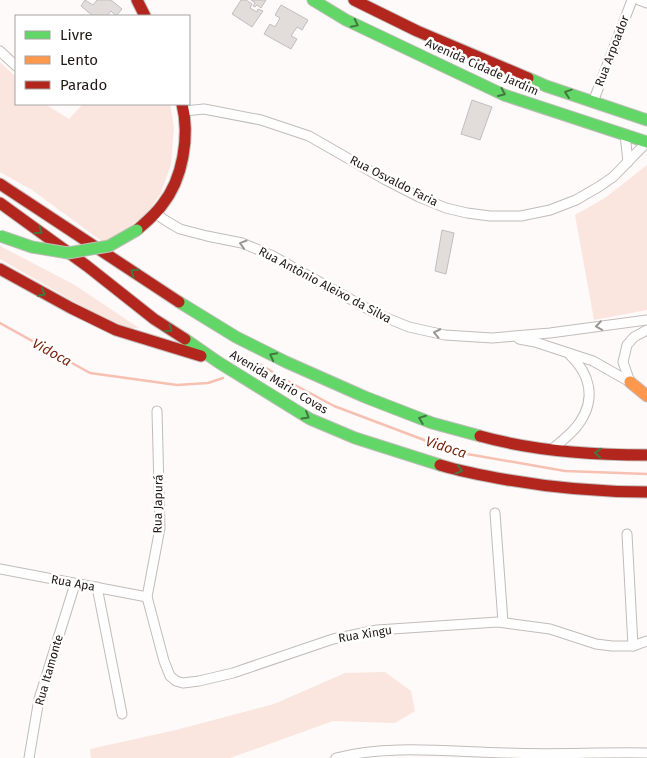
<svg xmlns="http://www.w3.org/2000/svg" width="647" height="758" font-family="'Fira Sans',sans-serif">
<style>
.green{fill:#fbe5df}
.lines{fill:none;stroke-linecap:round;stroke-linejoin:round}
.stream{stroke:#f7c0b2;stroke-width:2.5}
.building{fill:#e2dcda;stroke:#c3bebb}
.street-casing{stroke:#c2bcba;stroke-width:11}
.fast-casing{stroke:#c2bcba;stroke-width:13}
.slow-casing{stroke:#c2bcba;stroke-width:13}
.jam-casing{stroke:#c2bcba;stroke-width:13}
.street{stroke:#fffefe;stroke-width:9}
.fast{stroke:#63d668;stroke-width:11}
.slow{stroke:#ff974d;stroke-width:11}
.jam{stroke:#b3261e;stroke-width:11}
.fast-bridge-casing{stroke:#c2bcba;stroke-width:13;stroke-linecap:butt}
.fast-bridge{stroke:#63d668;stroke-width:11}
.oneway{stroke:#42783f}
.oneway2{stroke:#9b9796}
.labels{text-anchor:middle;stroke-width:5;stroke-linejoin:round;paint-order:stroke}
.street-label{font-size:12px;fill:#211916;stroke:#fff}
.water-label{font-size:14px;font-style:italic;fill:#7b2711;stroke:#fff}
</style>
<rect width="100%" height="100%" fill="#fdfaf9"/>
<g class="green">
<polygon points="0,62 16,77 16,104 45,104 69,119 83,104 170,104 174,127 171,164 161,193 147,213 129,227 103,242 32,190 0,172"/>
<polygon points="647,165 647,310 594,320 575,215 605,198"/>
<polygon points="0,246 73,284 139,328 120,328 0,259"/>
<polygon points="385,672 411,691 415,711 395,723 333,721 230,758 91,758 90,749 176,730 274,704 345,673"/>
</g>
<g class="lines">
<g class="stream">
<polyline points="0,323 90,373 177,385 208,383 223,378"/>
<polyline points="260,364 282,378 334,406 456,452 565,471 647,474"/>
</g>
</g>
<g class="building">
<polygon points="85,0 93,5 97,0 111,0 122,9 116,16 111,11 107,16 93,16 81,6"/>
<polygon points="241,0 246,0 252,4 250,8 257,12 258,9 263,11 252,27 232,14"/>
<polygon points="251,0 266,0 261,8 257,5 255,7 253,6 255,3"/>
<polygon points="281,5 308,20 302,30 297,27 291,36 297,39 291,49 264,34 270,24 275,27 280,18 275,15"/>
<polygon points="472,100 492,107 480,140 461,134"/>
<polygon points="442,230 454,233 446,274 435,271"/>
</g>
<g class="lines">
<g class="street-casing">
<g id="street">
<polyline points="639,0 647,3"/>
<polyline points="0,51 16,66"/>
<polyline points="593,102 632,0"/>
<polyline points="184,111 204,109 261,120 309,136 384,179 419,197 446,208 467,213 490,216 521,216 550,210 576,200 600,186 613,177 647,142"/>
<polyline points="625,134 628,162"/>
<polyline points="156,214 168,222 180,229 207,236 242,243 271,255 377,314 409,327 445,335 492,338 550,333 647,320"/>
<polyline points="519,339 535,342 593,361 630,382"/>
<polyline points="630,382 623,362 627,345 634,337 647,330"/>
<polyline points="157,411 160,528 147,597 164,661 170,676 176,681 183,683 199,681 233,673 333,639 377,630 498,622 550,629 596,644 612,646 633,646 647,641"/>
<path d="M 552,449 C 562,441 573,433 580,422 C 596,398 590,374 570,355"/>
<polyline points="495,513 503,622"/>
<polyline points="627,534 633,646"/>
<polyline points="0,569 147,597"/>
<polyline points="97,587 122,714"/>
<polyline points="29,758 39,699 75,584"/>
<path d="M 336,758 C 388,744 452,752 506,753 C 553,755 600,752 647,753"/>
</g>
</g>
<g class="fast-casing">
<g id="fast">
<polyline points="313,0 346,20 504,95 647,142"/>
<polyline points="528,78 546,86 647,120"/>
<polyline points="179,302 236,337 286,362 365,397 432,423 480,436"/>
<polyline points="185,339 218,362 310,419 355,438 440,465"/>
</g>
</g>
<g class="slow-casing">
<polyline id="slow" points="630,382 647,396"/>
</g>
<g class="jam-casing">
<g id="jam">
<polyline points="137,0 145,16"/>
<polyline points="354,0 417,31 528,78"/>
<polyline points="0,184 179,302"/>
<polyline points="0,203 87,266 154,319 185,339"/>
<path d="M 137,230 C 146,222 155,215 162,205 C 183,179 190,136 182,104"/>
<polyline points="0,269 71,308 116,330 201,356"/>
<path d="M 480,436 C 533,451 593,455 647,455"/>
<path d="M 440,465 C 463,472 485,476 508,480 C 554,488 600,492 647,492"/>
</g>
</g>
<use href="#street" class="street"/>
<use href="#fast" class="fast"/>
<use href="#slow" class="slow"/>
<use href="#jam" class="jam"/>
<g class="fast-bridge-casing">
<polyline id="fast-bridge" points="0,236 32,247 68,253 109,246 137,230"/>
</g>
<use href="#fast-bridge" class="fast-bridge"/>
</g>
<defs><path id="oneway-chevron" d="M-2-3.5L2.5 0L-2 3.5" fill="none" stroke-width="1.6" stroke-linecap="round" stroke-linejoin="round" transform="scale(1.25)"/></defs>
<g class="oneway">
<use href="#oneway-chevron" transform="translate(355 24) rotate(26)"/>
<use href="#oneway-chevron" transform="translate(502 93) rotate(24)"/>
<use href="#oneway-chevron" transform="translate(568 93) rotate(-161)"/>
<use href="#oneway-chevron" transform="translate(39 231) rotate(36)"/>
<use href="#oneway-chevron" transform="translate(134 272) rotate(-146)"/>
<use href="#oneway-chevron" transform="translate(42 293) rotate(28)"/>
<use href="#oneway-chevron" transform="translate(169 329) rotate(34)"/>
<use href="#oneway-chevron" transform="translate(273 356) rotate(-153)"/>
<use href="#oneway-chevron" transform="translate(306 416) rotate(30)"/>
<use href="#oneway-chevron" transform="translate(422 419) rotate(-159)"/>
<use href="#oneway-chevron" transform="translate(598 453) rotate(-176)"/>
<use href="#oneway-chevron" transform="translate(459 470) rotate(15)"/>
</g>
<g class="oneway2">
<use href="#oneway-chevron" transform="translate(243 244) rotate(-163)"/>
<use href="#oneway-chevron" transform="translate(599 326) rotate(172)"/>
<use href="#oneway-chevron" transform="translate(437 333) rotate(-168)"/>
</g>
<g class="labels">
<g class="street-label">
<text transform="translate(612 51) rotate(-69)" y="4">Rua Arpoador</text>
<text transform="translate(482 67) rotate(24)" y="4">Avenida Cidade Jardim</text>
<text transform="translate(394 181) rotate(27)" y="4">Rua Osvaldo Faria</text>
<text transform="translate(325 285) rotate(28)" y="4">Rua Antônio Aleixo da Silva</text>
<text transform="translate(279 382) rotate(31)" y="4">Avenida Mário Covas</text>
<text transform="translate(158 504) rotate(-89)" y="4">Rua Japurá</text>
<text transform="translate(73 583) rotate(10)" y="4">Rua Apa</text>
<text transform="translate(365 634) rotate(-9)" y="4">Rua Xingu</text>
<text transform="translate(49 670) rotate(-74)" y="4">Rua Itamonte</text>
</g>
<g class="water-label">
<text transform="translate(52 352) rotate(29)" y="5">Vidoca</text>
<text transform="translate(446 447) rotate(18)" y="5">Vidoca</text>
</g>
</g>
<rect x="15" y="15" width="175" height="90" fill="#ffffff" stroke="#a6a3a2"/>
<rect x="25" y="31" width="25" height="8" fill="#63d668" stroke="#a6a3a2"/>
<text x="60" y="40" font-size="15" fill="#211916">Livre</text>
<rect x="25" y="56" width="25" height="8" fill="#ff974d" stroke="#a6a3a2"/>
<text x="60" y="65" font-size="15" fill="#211916">Lento</text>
<rect x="25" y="81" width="25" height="8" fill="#b3261e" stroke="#a6a3a2"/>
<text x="60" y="90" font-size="15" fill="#211916">Parado</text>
</svg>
